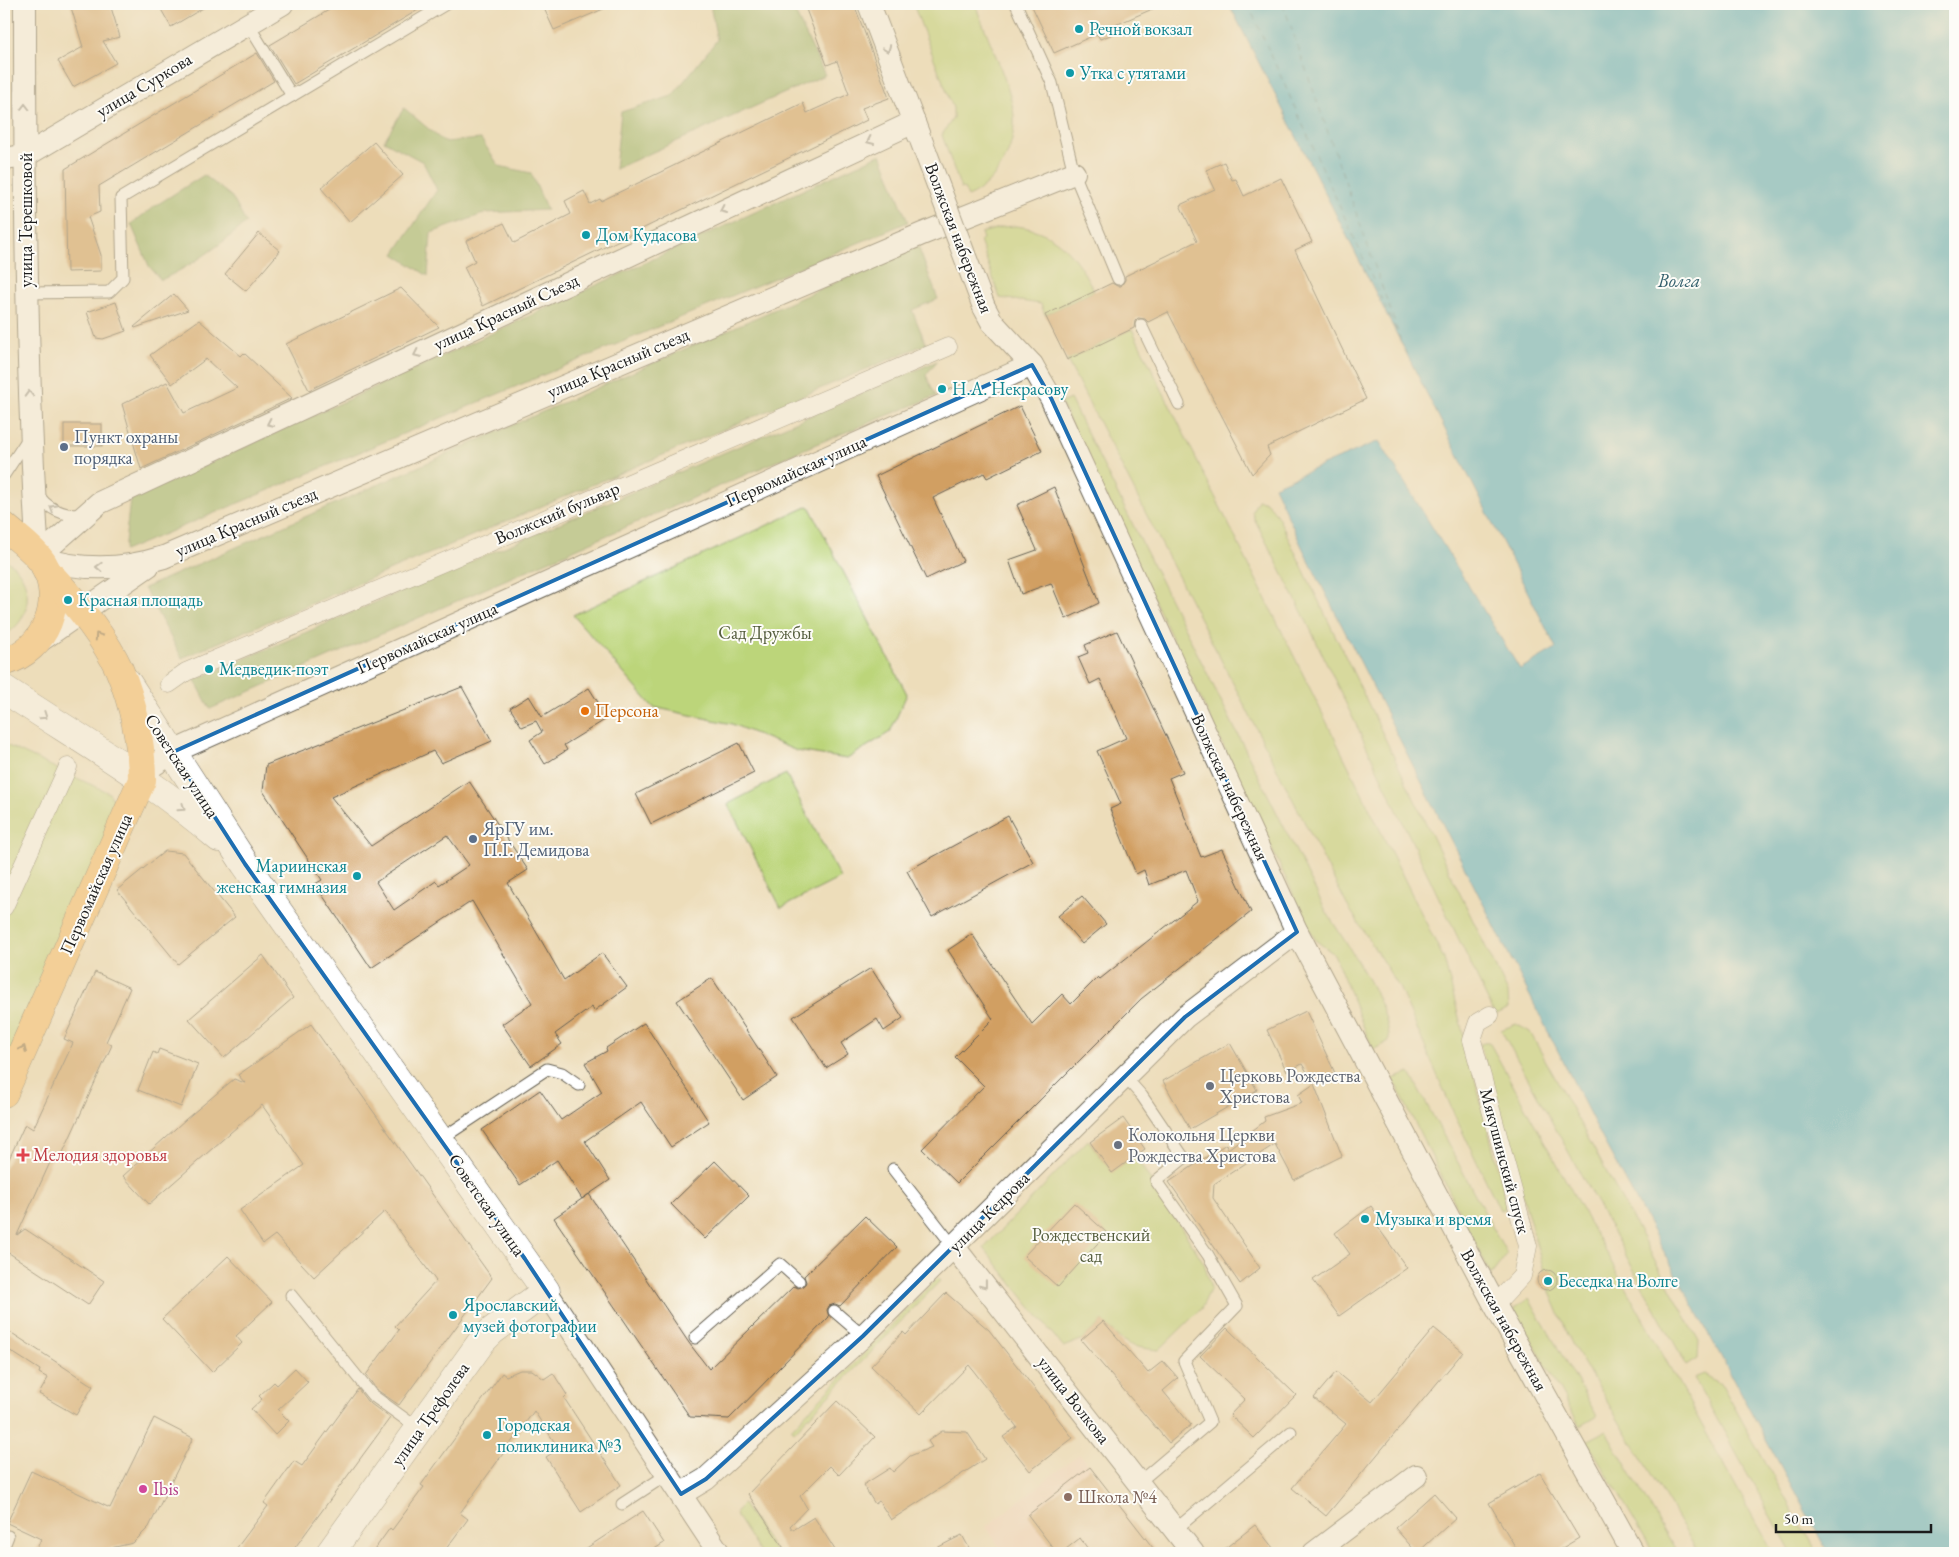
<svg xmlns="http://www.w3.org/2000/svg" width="1959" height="1557" font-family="'EB Garamond',serif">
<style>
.built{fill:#f4d3c0}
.green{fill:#bcd57a;stroke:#6c784b}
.forest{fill:#95b66a;stroke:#586943}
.water{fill:#52b4d0;stroke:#376876}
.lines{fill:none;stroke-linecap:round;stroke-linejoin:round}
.ferry{stroke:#34606d;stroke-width:1;stroke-dasharray:6 5;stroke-linecap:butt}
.building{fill:#d19f62;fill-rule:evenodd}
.service-casing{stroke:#656053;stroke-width:13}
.pedestrian-casing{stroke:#656053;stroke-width:19}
.minor-casing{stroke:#656053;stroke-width:24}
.tertiary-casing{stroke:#656053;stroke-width:29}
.primary-casing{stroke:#656053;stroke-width:29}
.service{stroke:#fff;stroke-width:11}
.pedestrian{stroke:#fff;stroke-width:18}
.minor{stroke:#fff;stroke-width:22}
.tertiary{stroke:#fff;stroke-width:28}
.primary{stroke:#fabe6d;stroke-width:28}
.minor-bridge-casing{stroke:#656053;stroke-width:24;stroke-linecap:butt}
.minor-bridge{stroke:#fff;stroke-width:22}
.oneway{stroke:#999}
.oneway2{stroke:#8b6d44}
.marked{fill:none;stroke:#1f6fb2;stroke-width:4;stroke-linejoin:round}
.culture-dot{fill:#0f9aa8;stroke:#fdfcf7;stroke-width:2}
.service-dot{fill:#5c6f8a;stroke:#fdfcf7;stroke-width:2}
.food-dot{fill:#e8710a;stroke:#fdfcf7;stroke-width:2}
.worship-dot{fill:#6b7280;stroke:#fdfcf7;stroke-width:2}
.health-dot{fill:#e0444e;stroke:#fdfcf7;stroke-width:2}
.hotel-dot{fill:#d1479c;stroke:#fdfcf7;stroke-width:2}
.education-dot{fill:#8d6e63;stroke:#fdfcf7;stroke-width:2}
.labels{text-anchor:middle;stroke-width:4;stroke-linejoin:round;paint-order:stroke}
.culture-label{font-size:18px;fill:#0d838f;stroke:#fdfcf7;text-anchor:start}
.street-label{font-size:18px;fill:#1c1c1c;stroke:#fdfcf7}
.service-label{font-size:18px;fill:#4e5e75;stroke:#fdfcf7;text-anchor:start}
.park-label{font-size:18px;fill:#545d3d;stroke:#fdfcf7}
.food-label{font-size:18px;fill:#c56008;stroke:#fdfcf7;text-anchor:start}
.worship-label{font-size:18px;fill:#5b616d;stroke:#fdfcf7;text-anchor:start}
.health-label{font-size:18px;fill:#be3a42;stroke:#fdfcf7;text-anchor:start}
.hotel-label{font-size:18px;fill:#b23c85;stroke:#fdfcf7;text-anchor:start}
.education-label{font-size:18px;fill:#785e54;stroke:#fdfcf7;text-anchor:start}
.water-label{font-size:19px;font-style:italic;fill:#34606d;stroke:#fdfcf7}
</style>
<rect width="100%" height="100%" fill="#fdfcf7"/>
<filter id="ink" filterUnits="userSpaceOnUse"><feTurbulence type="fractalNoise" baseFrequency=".02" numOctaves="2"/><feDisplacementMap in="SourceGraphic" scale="10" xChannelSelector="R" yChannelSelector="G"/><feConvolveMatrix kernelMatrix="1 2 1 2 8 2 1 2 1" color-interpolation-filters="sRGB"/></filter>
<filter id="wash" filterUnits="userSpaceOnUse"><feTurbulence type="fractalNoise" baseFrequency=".0096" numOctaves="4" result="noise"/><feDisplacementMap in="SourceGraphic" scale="20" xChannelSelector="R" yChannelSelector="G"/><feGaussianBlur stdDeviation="1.12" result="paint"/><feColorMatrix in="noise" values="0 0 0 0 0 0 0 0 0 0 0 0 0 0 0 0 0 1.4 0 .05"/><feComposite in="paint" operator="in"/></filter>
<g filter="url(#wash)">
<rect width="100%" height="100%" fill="#edddba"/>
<polygon class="built" points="1079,1454 1090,1467 1157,1553 1004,1553 986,1527"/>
<g class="green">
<path d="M 913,4 L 975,4 C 986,34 1011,86 1014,116 C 1016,149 997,183 968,197 L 964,188 L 961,189 L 942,135 L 953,118 L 953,108 Z"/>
<path d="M 1016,226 C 1058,231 1076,256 1094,291 L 1045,315 L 1041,304 L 1000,298 L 980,241 L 983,239 L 981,233 L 1003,227 Z"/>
<polygon points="1132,329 1444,959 1508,1207 1500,1210 1455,1116 1399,987 1347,905 1067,360"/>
<path d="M 1070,399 L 1326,911 C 1344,941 1392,1008 1389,1041 L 1373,1050 L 1334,954 L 1315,940 L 1061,403 Z"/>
<path d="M 1258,500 C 1268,500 1274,511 1279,519 L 1508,993 L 1509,1008 L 1495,1015 L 1305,618 L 1254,518 L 1252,511 Z"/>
<polygon points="809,506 907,694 890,732 847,759 797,751 732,724 653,707 573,615"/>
<path d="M 4,559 C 34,575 36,619 4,635 Z"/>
<polygon points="4,744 109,793 122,813 4,1080"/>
<polygon points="786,774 840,878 781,908 728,804"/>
<polygon points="1516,1024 1530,1032 1699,1341 1698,1359 1687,1366 1501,1030"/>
<polygon points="1489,1042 1773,1553 1699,1553 1572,1344 1549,1290 1555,1287 1557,1278 1551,1271 1544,1271 1480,1044"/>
<polygon points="1410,1073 1507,1254 1491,1275 1393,1079"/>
<path d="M 1088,1140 L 1112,1172 L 1135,1156 L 1204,1263 L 1211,1288 L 1201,1309 L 1159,1350 C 1128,1347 1123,1344 1103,1321 L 1081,1340 L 1063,1347 L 984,1248 Z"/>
<polygon points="937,1278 940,1281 794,1432 791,1429"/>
<polygon points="1529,1298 1597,1416 1580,1426 1514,1309"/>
<polygon points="1704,1374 1722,1385 1816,1553 1792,1553 1694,1378"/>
<polygon points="1606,1431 1677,1553 1654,1553 1587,1441"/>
<polygon points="743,1504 776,1553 760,1553 737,1517 736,1511"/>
</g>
<g class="forest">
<polygon points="711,4 791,4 825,75 615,169 621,112 672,96 717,40 711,10"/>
<polygon points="404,108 444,142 481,139 499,166 531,173 547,210 486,213 431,233 428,276 394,254 437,190 423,162 384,141"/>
<polygon points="881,154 908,222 124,551 130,500"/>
<path d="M 204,175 L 232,197 L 246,223 C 219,246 193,265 161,280 L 149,266 L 131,224 L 155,206 Z"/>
<polygon points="918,246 938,299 912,310 926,344 182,658 144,588"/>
<polygon points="937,361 926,375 936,396 809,447 210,709 195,680"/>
</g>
<polygon class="water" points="1229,4 1955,4 1955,1553 1828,1553 1602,1138 1302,547 1274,486 1379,441 1520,669 1556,648"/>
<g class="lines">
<g class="ferry">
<polyline points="1248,4 1403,346"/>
<polyline points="1283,4 1400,338"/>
</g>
</g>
<g id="blocks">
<g class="building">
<polygon points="70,4 110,4 120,37 103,41 116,63 73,87 58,61 83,47"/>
<polygon points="158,4 210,4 171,27"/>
<polygon points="339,4 428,4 294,84 270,45"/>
<polygon points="542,4 615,4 554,30"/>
<polygon points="804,4 854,4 889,98 862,108 867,120 483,306 464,267 475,261 466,241 504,223 514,243 571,214 565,201 584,191 590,204 600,199 601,201 803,103 807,113 849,94 837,61 827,65"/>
<polygon points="1031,4 1164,4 1113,26 1116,33 1100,39 1097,34 1054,53"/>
<polygon points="257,53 274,81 99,186 100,212 88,217 101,255 101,271 67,272 65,169"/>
<polygon points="374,142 403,175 350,222 321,188"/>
<polygon points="1224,162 1232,180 1236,179 1244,196 1281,178 1312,242 1295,250 1366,399 1267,447 1270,455 1252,474 1168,312 1148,322 1145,319 1138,318 1135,321 1134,328 1067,360 1045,315 1112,283 1117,286 1121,286 1125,280 1125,276 1197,241 1180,205 1215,189 1206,170"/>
<polygon points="259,233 280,251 246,291 225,274"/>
<polygon points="401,288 439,327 309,390 286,344"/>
<polygon points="174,294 188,310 135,328 134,327"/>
<polygon points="116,302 126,331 103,339 96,338 87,312"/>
<polygon points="199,320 241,356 244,353 292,398 141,469 122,404 167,382 184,413 237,388 206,359 172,384 150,355"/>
<polygon points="1020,406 1042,451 987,478 984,473 933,498 963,561 926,579 876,476"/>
<rect x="64" y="424" width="38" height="22"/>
<polygon points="1054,487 1099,603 1066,619 1051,583 1021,594 1009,560 1037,550 1017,505"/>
<polygon points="1117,631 1183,772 1169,778 1201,857 1222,849 1251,912 1141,999 957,1183 922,1149 984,1086 955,1057 993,1019 948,950 972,934 1032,1024 1062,994 1071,1004 1098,977 1100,979 1198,901 1186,870 1149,885 1144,870 1136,874 1110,809 1121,804 1097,751 1126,738 1100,679 1090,684 1078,657 1088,653 1085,645"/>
<path d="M 462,687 L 492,741 L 441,763 L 433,751 L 331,797 L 371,846 L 469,781 L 528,870 L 508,883 L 564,980 L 602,953 L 627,987 L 594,1011 L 592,1007 L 555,1034 L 562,1044 L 531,1066 L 502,1024 L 532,1003 L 472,901 L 371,968 L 315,884 L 322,880 L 263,791 L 266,765 ZM 447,835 L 469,865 L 439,885 L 436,881 L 394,910 L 376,882 Z"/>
<polygon points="589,688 608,718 564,745 567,750 545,764 530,740 542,732 536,721 522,727 510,708 529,696 542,717"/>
<polygon points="739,743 754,773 651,824 636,794"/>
<polygon points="1008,816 1033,862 932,917 907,871"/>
<polygon points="165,851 183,853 235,917 178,964 117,890"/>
<polygon points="1082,896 1106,924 1082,944 1058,916"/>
<polygon points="263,955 293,998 224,1058 189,1019"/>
<polygon points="871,968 903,1018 884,1031 877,1019 841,1043 848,1054 826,1068 793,1017"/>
<polygon points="95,972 130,988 106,1042 112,1045 60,1159 53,1156 17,1235 25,1229 104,1281 88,1305 9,1253 4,1264 4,1170 25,1124 33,1129 73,1043 64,1039"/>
<polygon points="712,978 777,1077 743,1100 677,1001"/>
<polygon points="1306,1011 1335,1073 1314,1083 1302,1064 1287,1072 1267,1030"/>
<polygon points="644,1023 709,1122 671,1147 641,1102 585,1141 610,1180 582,1199 557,1160 520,1185 482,1130 540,1090 561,1120 602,1092 585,1063 607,1051 606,1048"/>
<polygon points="311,1024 492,1278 399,1405 377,1390 366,1375 399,1330 395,1326 436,1281 385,1211 314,1277 275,1235 263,1244 240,1210 304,1165 262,1105 149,1204 123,1176 186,1119 234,1079 245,1083 238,1075"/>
<polygon points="1230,1043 1257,1090 1190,1129 1163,1081"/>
<polygon points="159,1049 198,1064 181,1107 138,1090 153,1052 157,1054"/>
<polygon points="1314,1084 1342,1156 1294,1180 1275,1144 1214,1184 1213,1198 1260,1268 1240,1284 1169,1182 1226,1144 1228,1149 1265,1121 1264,1117 1302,1103 1298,1095"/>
<polygon points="1123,1118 1145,1149 1112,1173 1090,1142"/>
<polygon points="715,1161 749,1196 705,1239 671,1204"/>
<polygon points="589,1194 689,1343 709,1369 794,1286 798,1288 804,1286 806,1282 804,1276 865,1216 897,1247 840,1306 835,1304 829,1306 827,1310 829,1317 729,1419 690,1417 554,1218"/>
<polygon points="1074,1203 1107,1233 1058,1287 1024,1256"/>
<polygon points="1371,1206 1383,1222 1377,1226 1407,1268 1339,1316 1313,1280 1350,1254 1335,1233"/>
<polygon points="228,1256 272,1302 236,1336 242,1343 212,1372 162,1319"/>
<circle cx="1547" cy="1280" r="10"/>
<polygon points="946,1293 989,1330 1073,1438 1030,1471 1003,1437 1017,1427 969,1365 921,1414 871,1366 903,1332 906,1335"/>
<polygon points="1103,1321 1148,1373 1163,1361 1178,1378 1163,1391 1191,1425 1169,1443 1081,1340"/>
<polygon points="4,1328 93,1386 76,1415 39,1394 48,1378 39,1373 40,1370 4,1347"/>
<polygon points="1227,1328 1296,1395 1254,1438 1230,1415 1245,1399 1200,1356"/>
<polygon points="1434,1328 1463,1352 1326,1516 1292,1488 1346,1424 1314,1398 1336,1372 1372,1402"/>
<polygon points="295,1368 308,1382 278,1410 289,1421 275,1435 251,1409 262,1399 259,1396 274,1382 277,1385"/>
<polygon points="520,1370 532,1370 544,1379 553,1373 567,1395 564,1398 621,1485 581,1512 546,1457 559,1449 534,1411 460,1513 468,1519 443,1553 372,1553 390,1528 392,1530 424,1487 421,1485 502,1373 506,1376"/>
<polygon points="358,1389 367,1401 390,1418 291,1553 233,1553 268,1506 264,1503 294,1461 302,1466"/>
<polygon points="837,1401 875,1437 839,1475 830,1466 800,1496 807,1508 790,1526 793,1530 814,1517 837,1553 787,1553 748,1494"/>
<polygon points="154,1418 193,1438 149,1527 133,1543 89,1553 35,1553 41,1539 7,1523 31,1471 110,1508"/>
<polygon points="942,1431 967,1432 985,1459 891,1520 879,1501 875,1504 863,1485 890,1468 893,1472 910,1456 932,1447 928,1441"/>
<polygon points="1090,1467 1157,1553 1091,1553 1080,1538 1061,1553 1057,1553 1028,1515"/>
<polygon points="1540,1473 1579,1538 1554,1553 1519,1553 1489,1503"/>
<polygon points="1434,1493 1456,1518 1417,1553 1395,1528"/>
<polygon points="643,1511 664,1543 648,1553 579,1553"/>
<polygon points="1255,1525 1277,1553 1219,1553"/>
<polygon points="962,1535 972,1553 927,1553"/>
</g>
</g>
</g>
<g filter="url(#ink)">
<use href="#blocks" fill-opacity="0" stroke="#656053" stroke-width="1"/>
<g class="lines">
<g class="service-casing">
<g id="service">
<polyline points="1016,4 1052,83 1074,173 1118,279"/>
<polyline points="248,24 292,96"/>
<polyline points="26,293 109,292 123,278 121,198 446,4"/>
<polyline points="1141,325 1179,404"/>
<polyline points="4,475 29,437"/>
<path d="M 37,492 C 45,509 65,516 82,515"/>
<polyline points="1125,1077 1142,1096 1184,1158 1156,1181 1208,1255 1237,1306 1184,1361 1210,1422 1138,1483"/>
<polyline points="441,1139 547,1069 562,1073 579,1085"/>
<polyline points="893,1169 954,1247"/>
<polyline points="291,1295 372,1395 419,1429"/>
<polyline points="834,1311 863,1336"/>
<polyline points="695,1338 780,1264 799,1281"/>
<polyline points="622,1504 668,1474"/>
<polyline points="1175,1530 1291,1432"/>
<polyline points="4,1546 8,1536"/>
</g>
</g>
<g class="pedestrian-casing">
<g id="pedestrian">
<polyline points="169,684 186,672 948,347"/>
<polyline points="4,907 68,767"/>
<polyline points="1490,1015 1478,1022 1472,1040 1528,1246 1522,1276 1495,1305"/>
</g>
</g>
<g class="minor-casing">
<g id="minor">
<path d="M 25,4 C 25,188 26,372 38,557"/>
<polyline points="869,4 919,136"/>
<polyline points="4,159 25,156 282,4"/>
<polyline points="984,307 992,322 1032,365 1051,398 1297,932 1495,1305 1633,1553"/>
<path d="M 38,557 C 79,571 123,570 164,557 L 922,234 L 1074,173"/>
<polyline points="38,557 99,503 914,122"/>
<polyline points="37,643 148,566"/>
<polyline points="142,780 152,766 173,752 1032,365"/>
<polyline points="954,1247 1193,1553"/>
<polyline points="546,1291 719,1553"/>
<polyline points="681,1494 706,1479 863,1336 1185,1017 1297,932"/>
<polyline points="1314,1553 1416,1476"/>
</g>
</g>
<g class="tertiary-casing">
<g id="tertiary">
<polyline points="127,682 245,864 546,1291 492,1331 482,1341 330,1553"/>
<path d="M 4,689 C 76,737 154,781 219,838"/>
</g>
</g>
<g class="primary-casing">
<g id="primary">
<path d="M 4,526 C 17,538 33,548 43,563 C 66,601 46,650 4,662"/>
<path d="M 4,1093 L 142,780 C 142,744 133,702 119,669 C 103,634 72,598 46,570"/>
</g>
</g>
<use href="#service" class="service"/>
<use href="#pedestrian" class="pedestrian"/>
<use href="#minor" class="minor"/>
<use href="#tertiary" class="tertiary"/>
<use href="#primary" class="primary"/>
<g class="minor-bridge-casing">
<polyline id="minor-bridge" points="921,140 984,307"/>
</g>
<use href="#minor-bridge" class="minor-bridge"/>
</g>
<defs><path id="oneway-chevron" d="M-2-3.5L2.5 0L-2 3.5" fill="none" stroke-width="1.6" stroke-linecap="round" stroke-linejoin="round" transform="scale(1.25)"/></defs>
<g class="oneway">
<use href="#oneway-chevron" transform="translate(887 49) rotate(69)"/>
<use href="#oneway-chevron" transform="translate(25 107) rotate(-90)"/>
<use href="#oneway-chevron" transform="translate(870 141) rotate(155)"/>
<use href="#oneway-chevron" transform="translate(723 210) rotate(155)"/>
<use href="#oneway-chevron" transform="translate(417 354) rotate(155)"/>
<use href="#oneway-chevron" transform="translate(29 394) rotate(-92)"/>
<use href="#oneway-chevron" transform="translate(270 423) rotate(155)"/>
<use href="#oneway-chevron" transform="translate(53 508) rotate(-149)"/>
<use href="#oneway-chevron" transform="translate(99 567) rotate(-178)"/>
<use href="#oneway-chevron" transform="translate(44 716) rotate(34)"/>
<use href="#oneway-chevron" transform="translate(182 808) rotate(35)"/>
<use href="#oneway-chevron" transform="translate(984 1285) rotate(52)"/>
</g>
<g class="oneway2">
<use href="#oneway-chevron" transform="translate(98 636) rotate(-124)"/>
<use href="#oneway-chevron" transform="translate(23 1049) rotate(-66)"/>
</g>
</g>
<path d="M0 0H1959V1557H0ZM 1032,365 L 1051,398 L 1297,932 L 1185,1017 L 863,1336 L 706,1479 L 681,1494 L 525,1259 L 245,864 L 173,752 Z" fill="#edddba" fill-opacity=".55" fill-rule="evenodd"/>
<path class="marked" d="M 1032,365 L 1051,398 L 1297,932 L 1185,1017 L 863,1336 L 706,1479 L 681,1494 L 525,1259 L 245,864 L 173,752 Z"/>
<g class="culture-dot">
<circle cx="1079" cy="29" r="5"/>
<circle cx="1070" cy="73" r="5"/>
<circle cx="586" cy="235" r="5"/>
<circle cx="942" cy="389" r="5"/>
<circle cx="68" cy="600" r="5"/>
<circle cx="209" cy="669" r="5"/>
<circle cx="357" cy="876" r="5"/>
<circle cx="1365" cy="1219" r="5"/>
<circle cx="1548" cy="1281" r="5"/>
<circle cx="453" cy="1315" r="5"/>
<circle cx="487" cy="1435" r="5"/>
</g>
<g class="service-dot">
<circle cx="64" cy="447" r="5"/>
<circle cx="473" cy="839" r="5"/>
</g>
<circle class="food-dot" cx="585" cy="711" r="5"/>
<g class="worship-dot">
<circle cx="1210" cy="1086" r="5"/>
<circle cx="1118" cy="1145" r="5"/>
</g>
<path class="health-dot" d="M20.5 1147.5h5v5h5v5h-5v5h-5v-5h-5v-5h5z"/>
<circle class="hotel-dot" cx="143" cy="1489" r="5"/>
<circle class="education-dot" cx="1068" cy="1497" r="5"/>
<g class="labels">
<g class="culture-label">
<text x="1089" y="35">Речной вокзал</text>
<text x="1080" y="79">Утка с утятами</text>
<text x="596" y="241">Дом Кудасова</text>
<text x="952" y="395">Н.А. Некрасову</text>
<text x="78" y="606">Красная площадь</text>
<text x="219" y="675">Медведик-поэт</text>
<text x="347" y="872" text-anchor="end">Мариинская<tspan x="347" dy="21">женская гимназия</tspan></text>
<text x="1375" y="1225">Музыка и время</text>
<text x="1558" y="1287">Беседка на Волге</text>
<text x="463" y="1311">Ярославский<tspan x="463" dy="21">музей фотографии</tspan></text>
<text x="497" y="1431">Городская<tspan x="497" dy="21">поликлиника №3</tspan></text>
</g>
<g class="street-label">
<text transform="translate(144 85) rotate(-31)" y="6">улица Суркова</text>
<text transform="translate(26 220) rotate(-90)" y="6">улица Терешковой</text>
<text transform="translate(959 238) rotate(69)" y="6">Волжская набережная</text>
<text transform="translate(506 312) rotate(-25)" y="6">улица Красный Съезд</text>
<text transform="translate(618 363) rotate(-23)" y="6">улица Красный съезд</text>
<text transform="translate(796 471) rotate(-24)" y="6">Первомайская улица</text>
<text transform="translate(557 513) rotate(-23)" y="6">Волжский бульвар</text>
<text transform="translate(246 522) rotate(-23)" y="6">улица Красный съезд</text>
<text transform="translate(427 638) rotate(-24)" y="6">Первомайская улица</text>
<text transform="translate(182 766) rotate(57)" y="6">Советская улица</text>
<text transform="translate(1230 787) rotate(65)" y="6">Волжская набережная</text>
<text transform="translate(96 884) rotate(-66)" y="6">Первомайская улица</text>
<text transform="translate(1505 1161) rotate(75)" y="6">Мякушинский спуск</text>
<text transform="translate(487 1205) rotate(55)" y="6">Советская улица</text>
<text transform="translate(989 1212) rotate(-45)" y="6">улица Кедрова</text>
<text transform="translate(1504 1320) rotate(61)" y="6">Волжская набережная</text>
<text transform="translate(1074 1400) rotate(52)" y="6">улица Волкова</text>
<text transform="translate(430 1414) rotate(-55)" y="6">улица Трефолева</text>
</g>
<g class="service-label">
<text x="74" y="443">Пункт охраны<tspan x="74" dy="21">порядка</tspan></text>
<text x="483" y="835">ЯрГУ им.<tspan x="483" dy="21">П.Г. Демидова</tspan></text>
</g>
<g class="park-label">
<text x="765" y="639">Сад Дружбы</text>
<text x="1091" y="1241">Рождественский<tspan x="1091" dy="21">сад</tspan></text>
</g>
<g class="food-label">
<text x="595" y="717">Персона</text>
</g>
<g class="worship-label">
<text x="1220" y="1082">Церковь Рождества<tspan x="1220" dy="21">Христова</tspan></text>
<text x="1128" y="1141">Колокольня Церкви<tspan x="1128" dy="21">Рождества Христова</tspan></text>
</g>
<g class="health-label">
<text x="33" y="1161">Мелодия здоровья</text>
</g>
<g class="hotel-label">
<text x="153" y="1495">Ibis</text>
</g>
<g class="education-label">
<text x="1078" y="1503">Школа №4</text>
</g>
<g class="water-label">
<text x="1679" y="287">Волга</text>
</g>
</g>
<rect width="1959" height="1557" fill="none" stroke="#fdfcf7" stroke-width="20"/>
<path d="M1776 1524v8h155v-8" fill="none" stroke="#1c1c1c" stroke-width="2.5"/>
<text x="1784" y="1524" font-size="15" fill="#1c1c1c" stroke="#fdfcf7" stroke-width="4" paint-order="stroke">50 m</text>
</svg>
